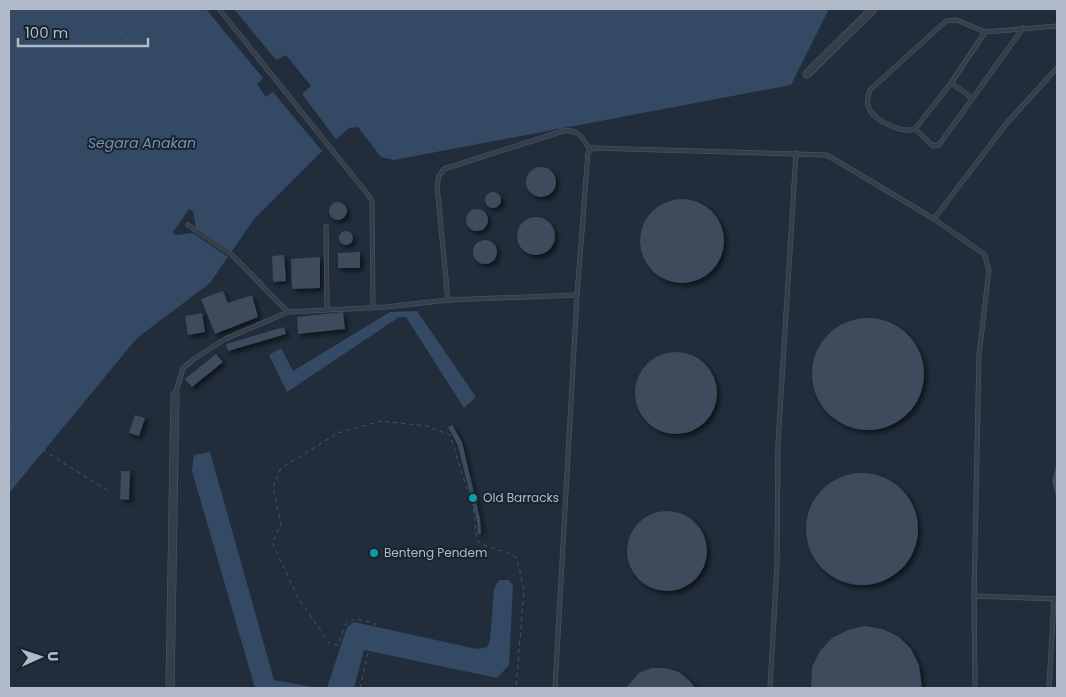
<svg xmlns="http://www.w3.org/2000/svg" width="1066" height="697" font-family="Poppins,sans-serif">
<style>
.water{fill:#334964}
.pier{fill:#212d3b}
.building{fill:#3c4b5b;filter:url(#shadow)}
.lines{fill:none;stroke-linecap:round;stroke-linejoin:round}
.service-casing{stroke:#505a66;stroke-width:5}
.minor-casing{stroke:#505a66;stroke-width:9}
.path{stroke:#40585a;stroke-width:1;stroke-dasharray:4 4;stroke-linecap:butt}
.service{stroke:#353f4c;stroke-width:4}
.minor{stroke:#353f4c;stroke-width:8}
.culture-dot{fill:#0f9aa8;stroke:#1a2430;stroke-width:2}
.labels{text-anchor:middle;stroke-width:4;stroke-linejoin:round;paint-order:stroke}
.poi-label{font-size:12px;fill:#b0bac8;stroke:#1a2430;text-anchor:start}
.water-label{font-size:14px;font-style:italic;fill:#7591b2;stroke:#1a2430}
</style>
<defs>
<filter id="shadow"><feDropShadow dx="3" dy="3" stdDeviation="2.5" flood-color="#0009"/></filter>
</defs>
<rect width="100%" height="100%" fill="#212d3b"/>
<g class="water">
<polygon points="9,9 829,9 791,85 394,160 381,157 358,127 349,128 322,151 254,219 210,283 137,338 9,493"/>
<polygon points="417,311 476,397 464,408 406,317 399,317 287,392 269,355 281,348 293,371 390,312"/>
<polygon points="210,452 274,680 318,688 255,688 192,471 194,455"/>
<polygon points="499,580 509,580 513,586 509,665 497,678 364,650 354,688 327,688 347,627 354,622 477,649 487,647 490,640 494,589"/>
</g>
<g class="pier">
<polygon points="206,9 234,9 276,60 286,55 311,86 302,94 336,139 322,151 273,92 266,97 257,84 263,78"/>
<polygon points="189,209 193,211 196,228 233,253 228,257 193,233 175,235 173,232"/>
</g>
<g class="building">
<circle cx="541" cy="182" r="15"/>
<circle cx="493" cy="200" r="8"/>
<circle cx="682" cy="241" r="42"/>
<circle cx="338" cy="211" r="9"/>
<circle cx="477" cy="220" r="11"/>
<circle cx="536" cy="236" r="19"/>
<circle cx="346" cy="238" r="7"/>
<circle cx="485" cy="252" r="12"/>
<polygon points="360,252 360,268 338,268 338,253"/>
<polygon points="284,255 286,281 273,282 272,256"/>
<polygon points="320,257 320,288 292,289 291,259"/>
<polygon points="223,291 228,303 252,295 258,317 215,334 201,299"/>
<polygon points="343,312 345,329 298,334 297,317"/>
<polygon points="202,313 205,332 188,335 185,316"/>
<circle cx="868" cy="374" r="56"/>
<polygon points="284,327 286,334 228,351 226,344"/>
<circle cx="676" cy="393" r="41"/>
<polygon points="216,354 223,362 192,387 185,379"/>
<polygon points="135,415 145,418 139,436 129,433"/>
<polygon points="452,425 462,442 480,519 481,534 478,534 477,522 458,446 448,427"/>
<polygon points="1057,463 1057,500 1052,481"/>
<polygon points="121,471 130,471 129,500 120,499"/>
<circle cx="862" cy="529" r="56"/>
<circle cx="667" cy="551" r="40"/>
<polygon points="865,626 883,629 899,637 911,649 919,665 922,688 811,688 812,667 820,651 832,638 848,630"/>
<polygon points="652,668 666,668 679,672 690,681 695,688 626,688 639,673"/>
</g>
<g class="lines">
<g class="service-casing">
<g id="service">
<polyline points="219,9 369,196 372,201 373,307"/>
<path d="M 985,32 L 957,20 L 946,21 L 870,90 C 867,97 866,106 872,113 C 879,122 904,134 915,129 L 951,83 L 985,32 L 1057,26"/>
<polyline points="951,83 972,98"/>
<polyline points="915,129 933,146 939,145 1023,28"/>
<polyline points="934,219 1006,124 1057,68"/>
<polyline points="188,225 231,254 288,312"/>
<polyline points="326,226 327,308"/>
<path d="M 448,300 L 437,186 L 439,176 L 444,169 L 563,131 C 579,129 583,138 590,150"/>
<polyline points="175,395 183,368 194,359 225,339 288,312 386,307 448,300 577,295"/>
<polyline points="974,596 1057,599"/>
<polyline points="555,688 577,295 588,153 593,148 827,155 934,219 984,254 989,270 979,355 974,596 975,688"/>
<polyline points="770,688 777,564 778,443 796,153"/>
<polyline points="1049,688 1054,599"/>
</g>
</g>
<g class="minor-casing">
<g id="minor">
<polyline points="807,74 873,9"/>
<polyline points="170,688 175,395"/>
</g>
</g>
<g class="path">
<polyline points="118,9 114,22 154,78 123,173"/>
<polyline points="191,210 212,181"/>
<polyline points="123,307 174,234"/>
<polyline points="9,429 110,492"/>
<path d="M 360,688 L 375,623 L 355,619 L 345,625 L 338,645 L 329,643 L 297,596 L 272,542 L 281,525 L 273,487 L 281,468 L 338,433 L 381,421 L 427,426 L 450,435 L 473,508 L 477,541 C 492,551 502,548 517,558 L 524,590 L 516,688"/>
</g>
<use href="#service" class="service"/>
<use href="#minor" class="minor"/>
</g>
<g class="culture-dot">
<circle cx="473" cy="498" r="5"/>
<circle cx="374" cy="553" r="5"/>
</g>
<g class="labels">
<g class="poi-label">
<text x="483" y="502">Old Barracks</text>
<text x="384" y="557">Benteng Pendem</text>
</g>
<g class="water-label">
<text x="142" y="148">Segara Anakan</text>
</g>
</g>
<rect width="1066" height="697" fill="none" stroke="#b0bac8" stroke-width="20"/>
<g transform="translate(40 657) rotate(87)" stroke="#1a2430" stroke-width="4" paint-order="stroke">
<path d="M0-4L9 19L0 12L-9 19Z" fill="#b0bac8"/>
<text y="-8" font-size="14" font-weight="bold" text-anchor="middle" fill="#b0bac8">U</text>
</g>
<path d="M18 38v8h130v-8" fill="none" stroke="#b0bac8" stroke-width="2.5"/>
<text x="25" y="38" font-size="15" fill="#b0bac8" stroke="#1a2430" stroke-width="4" paint-order="stroke">100 m</text>
</svg>
